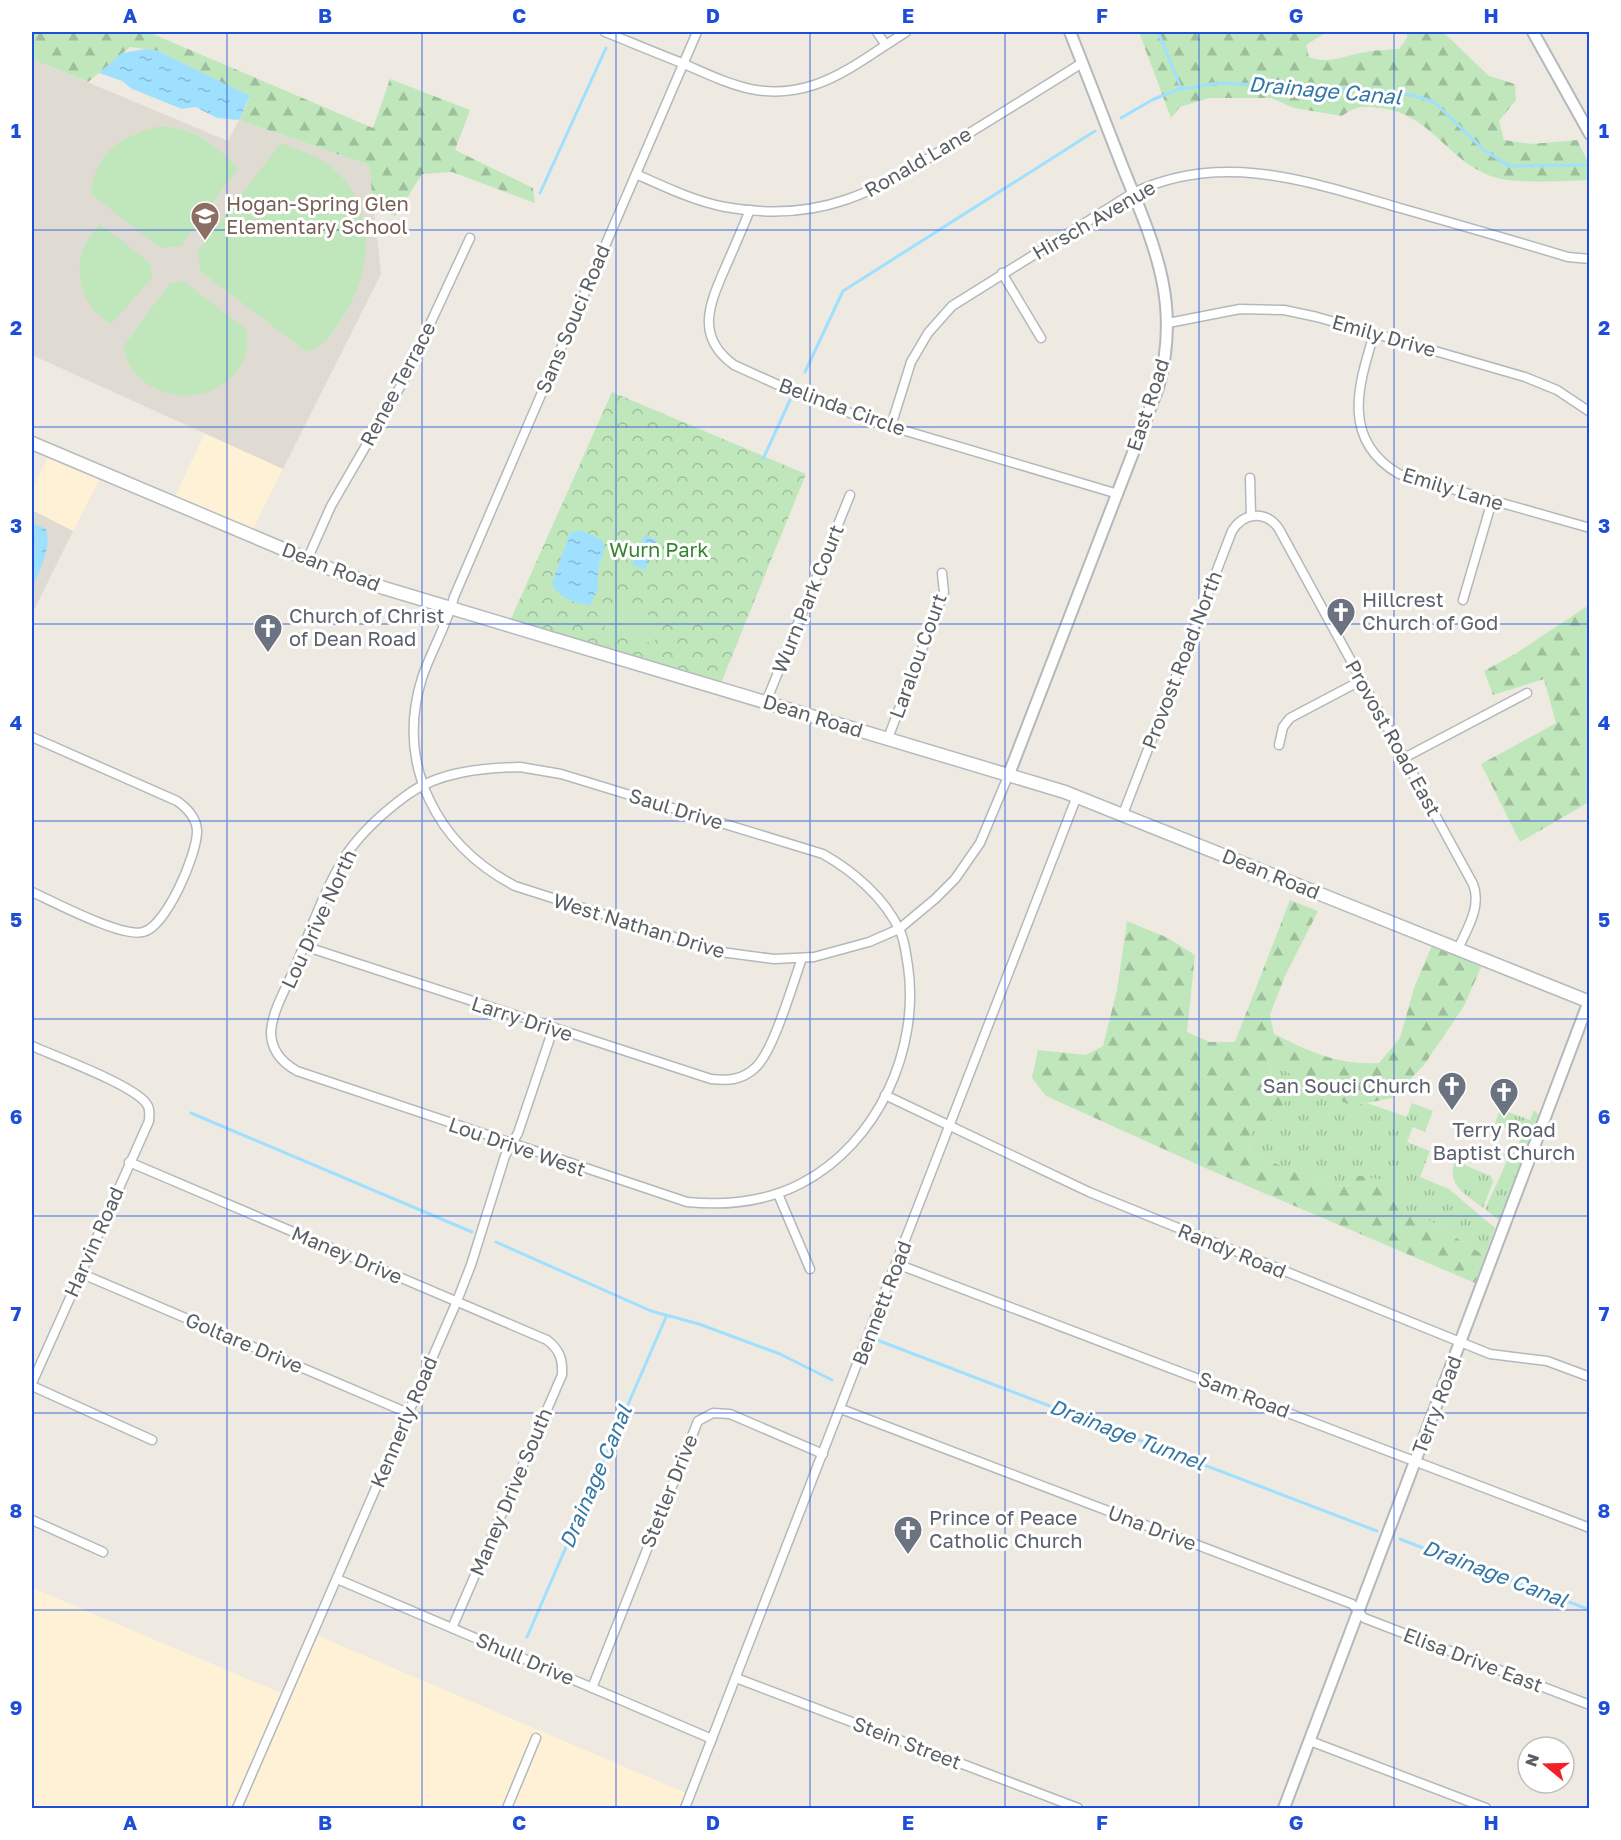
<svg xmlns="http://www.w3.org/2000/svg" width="1621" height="1840" font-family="'Golos Text',sans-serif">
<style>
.commercial{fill:#fff1d5}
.education{fill:#e0dbd2}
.grass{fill:url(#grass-tufts)}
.forest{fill:url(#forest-firs)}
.park{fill:url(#park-crowns)}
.pitch{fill:#c0e7bb}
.water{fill:url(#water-ripples)}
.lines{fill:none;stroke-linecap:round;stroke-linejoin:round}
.stream{stroke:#a0e0ff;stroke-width:3}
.minor-casing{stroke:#b4b8bd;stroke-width:11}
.tertiary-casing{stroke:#b4b8bd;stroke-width:14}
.secondary-casing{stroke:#b5babf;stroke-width:15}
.minor{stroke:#fff;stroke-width:8}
.tertiary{stroke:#fff;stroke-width:10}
.secondary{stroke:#fff;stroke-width:12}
.grid{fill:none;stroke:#1d4ed8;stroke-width:1.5;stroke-opacity:0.55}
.labels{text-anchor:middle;stroke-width:6;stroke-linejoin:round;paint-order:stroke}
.street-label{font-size:20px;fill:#5a5f63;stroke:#fff}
.education-label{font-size:20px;fill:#785e54;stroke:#fff;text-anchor:start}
.park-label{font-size:20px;fill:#34862e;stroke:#fff}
.worship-label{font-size:20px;fill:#5b616d;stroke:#fff;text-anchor:start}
.water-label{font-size:21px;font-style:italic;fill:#3377a5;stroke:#fff}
.neatline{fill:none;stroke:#1d4ed8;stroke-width:2}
.grid-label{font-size:20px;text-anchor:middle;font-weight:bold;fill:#1d4ed8}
</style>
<defs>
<pattern id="grass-tufts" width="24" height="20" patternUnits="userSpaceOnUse" patternTransform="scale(1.5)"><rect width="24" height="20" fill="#c0e7bb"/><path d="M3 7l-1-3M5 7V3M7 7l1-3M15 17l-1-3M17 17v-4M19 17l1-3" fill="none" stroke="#9fbe9c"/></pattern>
<pattern id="forest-firs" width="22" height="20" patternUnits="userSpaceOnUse" patternTransform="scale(1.5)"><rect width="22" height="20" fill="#c0e7bb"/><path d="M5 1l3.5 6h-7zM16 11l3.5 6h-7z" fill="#9fbe9c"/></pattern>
<pattern id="park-crowns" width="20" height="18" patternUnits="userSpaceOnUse" patternTransform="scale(1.5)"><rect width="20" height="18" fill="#c0e7bb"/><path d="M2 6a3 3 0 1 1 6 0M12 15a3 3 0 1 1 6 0" fill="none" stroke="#9fbe9c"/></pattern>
<pattern id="water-ripples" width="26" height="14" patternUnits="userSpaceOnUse" patternTransform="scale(1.5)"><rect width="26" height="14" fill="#a0e0ff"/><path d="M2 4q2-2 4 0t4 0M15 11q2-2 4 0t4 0" fill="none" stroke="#85b9d2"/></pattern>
</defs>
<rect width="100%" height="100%" fill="#eeeae1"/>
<g class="commercial">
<polygon points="205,433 283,469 252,531 175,496"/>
<polygon points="47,458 100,479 73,531 32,510 32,490"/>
<polygon points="32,1588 281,1693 232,1808 32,1808"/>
<polygon points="316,1635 686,1793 680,1808 241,1808"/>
</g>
<g class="education">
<polygon points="32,59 228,141 239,120 369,165 381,274 283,469 32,355"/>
<polygon points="32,510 73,531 32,614"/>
</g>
<g class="grass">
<polygon points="1268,1061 1351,1106 1367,1103 1407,1117 1412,1103 1433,1111 1425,1132 1413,1127 1407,1142 1430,1151 1420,1177 1449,1189 1495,1228 1485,1256 1419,1214 1401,1215 1406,1184 1332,1186 1249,1153 1252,1128 1272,1119 1287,1098 1272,1076"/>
<polygon points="1500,1109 1530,1120 1534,1110 1538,1114 1539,1121 1529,1145 1519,1143 1521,1133 1495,1124"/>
<polygon points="1506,1150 1521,1155 1523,1161 1502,1218 1499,1220 1485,1209 1508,1159 1503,1156"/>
<path d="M 1455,1161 L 1491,1176 L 1493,1182 L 1483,1208 C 1466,1194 1446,1186 1455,1161 Z"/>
</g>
<g class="forest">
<polygon points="32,32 148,32 373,128 390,79 470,110 455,150 533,188 535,203 452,172 422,174 396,216 374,210 369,165 239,120 250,97 158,51 130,47 88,82 32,59"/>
<path d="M 1139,32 L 1327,32 L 1306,45 L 1309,57 C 1330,65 1345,55 1366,52 C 1376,50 1388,50 1399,49 L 1407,38 L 1407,32 L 1443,32 L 1489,76 L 1515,84 L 1516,100 L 1499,121 L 1504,140 L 1532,144 L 1577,140 L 1589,164 L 1589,180 C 1564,181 1511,185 1488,175 C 1445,157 1430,114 1380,108 C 1361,106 1358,105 1342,116 L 1294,108 L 1271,98 L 1209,98 L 1180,107 L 1171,118 Z"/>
<polygon points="1589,605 1589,802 1520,842 1481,764 1556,723 1544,679 1493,695 1484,671 1515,654"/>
<path d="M 1290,900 L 1318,911 L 1285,976 L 1270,1015 L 1274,1034 C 1311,1052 1337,1065 1379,1063 L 1400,1038 L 1414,988 L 1433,943 L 1482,965 L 1464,1006 L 1424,1065 L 1392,1098 L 1351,1106 L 1268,1062 L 1272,1076 L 1288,1098 L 1272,1119 L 1252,1128 L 1249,1153 L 1332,1186 L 1350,1186 L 1355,1175 L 1406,1184 L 1402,1214 L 1419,1214 L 1485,1256 L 1475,1283 L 1210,1170 L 1046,1096 L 1032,1078 L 1038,1050 L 1086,1055 L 1103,1046 L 1117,990 L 1127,921 L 1168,938 L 1195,955 L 1187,1032 L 1210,1042 L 1235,1042 Z"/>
</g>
<polygon class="park" points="612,392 806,474 721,683 510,621"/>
<g class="pitch">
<path d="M 161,126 C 199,130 211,142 238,168 L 181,246 L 161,248 L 91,194 C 94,151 123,135 161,126 Z"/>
<path d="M 281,143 C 296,149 314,154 327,164 C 375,198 375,263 347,310 C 336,328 328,344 307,352 L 200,271 L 198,251 Z"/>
<path d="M 100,224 L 151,264 L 152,278 L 111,324 C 85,311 72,275 84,247 C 88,239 94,231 100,224 Z"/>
<path d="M 183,281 L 247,330 C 255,393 173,418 134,372 C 128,365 126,355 123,347 L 170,283 Z"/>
<polygon points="612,604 661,619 654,644 604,628"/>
</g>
<g class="water">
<polygon points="145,49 158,51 250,96 239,120 217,118 196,107 182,109 132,89 122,81 99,73 122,53"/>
<path d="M 32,523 L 46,529 C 52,549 39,571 32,589 Z"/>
<path d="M 580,530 L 601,539 L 605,548 L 598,569 L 598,589 L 590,605 C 577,605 556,596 552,583 L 570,533 Z"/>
<polygon points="645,535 657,540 645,570 632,565"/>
</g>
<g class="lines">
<g class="stream">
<polyline points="1158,32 1181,88"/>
<polyline points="1121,118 1152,100 1176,90 1218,83 1373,90 1416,96 1434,102 1484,150 1509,166 1585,165"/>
<polyline points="540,193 606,48"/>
<polyline points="805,372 843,291 1095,131"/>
<polyline points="763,459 791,398"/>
<polyline points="191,1113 472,1232"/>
<polyline points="496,1242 651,1311 699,1324 780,1354 832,1380"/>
<polyline points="877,1340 1377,1531"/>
<path d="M 1400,1539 C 1463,1564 1527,1585 1590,1610"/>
<polyline points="527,1637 666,1317"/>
</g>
<g class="minor-casing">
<g id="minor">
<path d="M 605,32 C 630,42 656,53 682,63 C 728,83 762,102 814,85 C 847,74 877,50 906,32"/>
<path d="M 697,32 L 454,597 C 447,625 431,651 422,678 C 395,765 437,845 515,886 L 721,952 L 774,959 L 814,957 L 869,942 L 899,929 L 935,899 L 955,879 L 980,843 L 1009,774"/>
<polyline points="877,32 885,44"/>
<path d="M 636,174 C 665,187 694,201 725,207 C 824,225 879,189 958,140 C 1000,114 1041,89 1082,63"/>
<path d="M 750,210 C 742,229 734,248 726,266 C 710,303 694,336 734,365 L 796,393 L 869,420 L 1118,494"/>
<polyline points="1002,273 1041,338"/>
<polyline points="1168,323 1240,309 1284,310 1317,317 1525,377 1557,390 1590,412"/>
<path d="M 1374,334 C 1358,386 1341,440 1399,474 L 1590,528"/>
<path d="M 891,426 L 911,362 L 928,333 L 952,306 L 1133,193 C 1222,150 1311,182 1400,208 C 1456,224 1512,240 1568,257 L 1590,259"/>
<polyline points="1250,478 1251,515"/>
<polyline points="307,560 331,506 404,380 470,238"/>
<polyline points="1463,600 1492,501"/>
<polyline points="766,702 850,495"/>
<path d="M 32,737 L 177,801 C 187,808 196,817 197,830 C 198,853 166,927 143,932 C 122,938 54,902 32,892"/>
<polyline points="888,738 944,592 942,573"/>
<polyline points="1279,745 1283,727 1290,718 1362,680"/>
<polyline points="1404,758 1527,693"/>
<path d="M 520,767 L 561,774 L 823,854 C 853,871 885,898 900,931 C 905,941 906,955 908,966 C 920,1049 878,1143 802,1183 C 766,1202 727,1206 687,1202 L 297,1071 C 281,1062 271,1050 271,1032 C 272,1012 285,990 293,972 C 310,933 324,888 348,852 C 364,830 385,811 407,795 C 438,772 481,768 520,767 Z"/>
<path d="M 1123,814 L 1232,531 C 1244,512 1266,510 1279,529 L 1473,884 C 1482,906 1467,929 1458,949"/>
<path d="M 304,946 L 711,1079 C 728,1081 742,1080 755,1068 C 773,1053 793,983 802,958"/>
<path d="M 32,1046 C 57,1057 131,1084 146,1103 C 151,1109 149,1115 149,1121 L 32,1383"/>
<polyline points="885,1095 1089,1192 1490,1354 1547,1361 1590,1377"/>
<path d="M 129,1162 L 547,1340 C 560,1350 563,1360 562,1375 L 452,1628"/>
<polyline points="778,1194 810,1269"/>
<polyline points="897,1264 1590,1528"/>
<polyline points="80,1273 408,1413"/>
<polyline points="32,1386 152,1440"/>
<polyline points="841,1409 1352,1604 1364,1618 1590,1705"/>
<polyline points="32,1520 103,1552"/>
<polyline points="337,1579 712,1739"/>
<polyline points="736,1678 1078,1808"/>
<polyline points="592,1688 698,1421 713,1413 730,1414 823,1454"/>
<polyline points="1310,1741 1486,1808"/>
<polyline points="237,1808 457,1301 471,1265 505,1156 518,1133 553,1029"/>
<polyline points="507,1808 536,1738"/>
<polyline points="685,1808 1077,796"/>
</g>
</g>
<g class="tertiary-casing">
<g id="tertiary">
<polyline points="1533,32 1590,134"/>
<path d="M 1009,774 L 1158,388 C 1182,304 1154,244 1123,168 C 1105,122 1088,77 1070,32"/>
<polyline points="1284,1808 1589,1001"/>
</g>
</g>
<g class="secondary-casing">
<polyline id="secondary" points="32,443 328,568 384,588 1065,792 1590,1002"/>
</g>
<use href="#minor" class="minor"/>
<use href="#tertiary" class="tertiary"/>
<use href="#secondary" class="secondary"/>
</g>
<path class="grid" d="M 227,32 L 227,1808M 422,32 L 422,1808M 616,32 L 616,1808M 810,32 L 810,1808M 1005,32 L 1005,1808M 1199,32 L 1199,1808M 1394,32 L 1394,1808M 32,230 L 1590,230M 32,427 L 1590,427M 32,624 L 1590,624M 32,821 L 1590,821M 32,1019 L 1590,1019M 32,1216 L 1590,1216M 32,1413 L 1590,1413M 32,1610 L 1590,1610"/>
<defs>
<g id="school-pin" transform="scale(1.5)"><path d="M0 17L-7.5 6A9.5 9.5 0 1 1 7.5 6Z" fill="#8d6e63" stroke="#fff"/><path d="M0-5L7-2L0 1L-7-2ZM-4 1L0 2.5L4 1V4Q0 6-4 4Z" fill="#fff"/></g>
<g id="church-pin" transform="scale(1.5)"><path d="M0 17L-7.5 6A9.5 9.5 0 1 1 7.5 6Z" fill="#6b7280" stroke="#fff"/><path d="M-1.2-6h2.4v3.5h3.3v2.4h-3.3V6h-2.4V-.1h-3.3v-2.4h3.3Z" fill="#fff"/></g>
</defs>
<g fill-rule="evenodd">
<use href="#school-pin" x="205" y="216"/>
<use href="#church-pin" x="1341" y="612"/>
<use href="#church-pin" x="268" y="628"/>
<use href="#church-pin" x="1452" y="1086"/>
<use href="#church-pin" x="1504" y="1092"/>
<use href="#church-pin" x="908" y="1530"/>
</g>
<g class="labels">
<g class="street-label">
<text transform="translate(918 162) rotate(-30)" y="7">Ronald Lane</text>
<text transform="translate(1094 220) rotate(-30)" y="7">Hirsch Avenue</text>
<text transform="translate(573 319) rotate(-67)" y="7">Sans Souci Road</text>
<text transform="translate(1384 336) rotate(16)" y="7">Emily Drive</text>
<text transform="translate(398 384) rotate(-62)" y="7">Renee Terrace</text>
<text transform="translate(1148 405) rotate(-72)" y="7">East Road</text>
<text transform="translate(842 407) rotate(20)" y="7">Belinda Circle</text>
<text transform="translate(1453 489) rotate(17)" y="7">Emily Lane</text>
<text transform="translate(331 567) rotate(21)" y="7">Dean Road</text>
<text transform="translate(808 599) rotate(-68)" y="7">Wurn Park Court</text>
<text transform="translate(918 656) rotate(-70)" y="7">Laralou Court</text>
<text transform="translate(1182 660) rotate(-69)" y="7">Provost Road North</text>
<text transform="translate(813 716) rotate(17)" y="7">Dean Road</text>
<text transform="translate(1393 738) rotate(61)" y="7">Provost Road East</text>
<text transform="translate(676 809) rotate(17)" y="7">Saul Drive</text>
<text transform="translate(1271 874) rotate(22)" y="7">Dean Road</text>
<text transform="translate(319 919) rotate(-65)" y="7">Lou Drive North</text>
<text transform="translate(639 926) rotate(17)" y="7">West Nathan Drive</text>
<text transform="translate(522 1019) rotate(18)" y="7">Larry Drive</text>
<text transform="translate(517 1147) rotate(19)" y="7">Lou Drive West</text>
<text transform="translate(94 1242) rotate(-66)" y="7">Harvin Road</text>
<text transform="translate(1232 1251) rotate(22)" y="7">Randy Road</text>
<text transform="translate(347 1255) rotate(23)" y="7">Maney Drive</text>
<text transform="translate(882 1303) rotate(-69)" y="7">Bennett Road</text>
<text transform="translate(244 1343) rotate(23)" y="7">Goltare Drive</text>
<text transform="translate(1244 1395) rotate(21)" y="7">Sam Road</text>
<text transform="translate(1437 1405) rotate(-69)" y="7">Terry Road</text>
<text transform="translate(404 1422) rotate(-67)" y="7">Kennerly Road</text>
<text transform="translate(669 1491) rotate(-68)" y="7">Stetler Drive</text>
<text transform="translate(511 1492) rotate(-67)" y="7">Maney Drive South</text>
<text transform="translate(1152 1528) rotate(21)" y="7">Una Drive</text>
<text transform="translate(525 1659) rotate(23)" y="7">Shull Drive</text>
<text transform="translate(1473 1660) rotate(21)" y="7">Elisa Drive East</text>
<text transform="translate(907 1743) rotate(21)" y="7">Stein Street</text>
</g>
<g class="education-label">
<text x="226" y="211">Hogan-Spring Glen<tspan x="226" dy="23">Elementary School</tspan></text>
</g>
<g class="park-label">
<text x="659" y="557">Wurn Park</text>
</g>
<g class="worship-label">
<text x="1362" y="607">Hillcrest<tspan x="1362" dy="23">Church of God</tspan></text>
<text x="289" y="623">Church of Christ<tspan x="289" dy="23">of Dean Road</tspan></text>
<text x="1431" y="1093" text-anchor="end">San Souci Church</text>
<text x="1504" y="1137" text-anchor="middle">Terry Road<tspan x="1504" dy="23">Baptist Church</tspan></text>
<text x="929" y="1525">Prince of Peace<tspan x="929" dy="23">Catholic Church</tspan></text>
</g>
<g class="water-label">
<text transform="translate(1325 91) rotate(5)" y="7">Drainage Canal</text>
<text transform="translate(1127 1435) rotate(21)" y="7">Drainage Tunnel</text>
<text transform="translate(596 1477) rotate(-67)" y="7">Drainage Canal</text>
<text transform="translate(1495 1574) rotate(21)" y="7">Drainage Canal</text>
</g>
</g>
<rect width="1621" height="1840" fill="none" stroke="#ffffff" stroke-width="66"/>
<g transform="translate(1546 1765) rotate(289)"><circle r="28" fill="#ffffff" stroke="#bdbfc1" stroke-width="1.5"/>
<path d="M0-4.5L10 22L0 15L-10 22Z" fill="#f42027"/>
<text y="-9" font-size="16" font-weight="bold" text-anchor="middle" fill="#5a5f63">N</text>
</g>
<rect x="33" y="33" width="1555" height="1774" class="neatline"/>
<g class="grid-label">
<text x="130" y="23">A</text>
<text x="325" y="23">B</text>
<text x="519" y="23">C</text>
<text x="713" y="23">D</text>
<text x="908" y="23">E</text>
<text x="1102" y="23">F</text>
<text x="1296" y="23">G</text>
<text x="1491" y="23">H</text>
<text x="16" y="138">1</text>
<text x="1604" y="138">1</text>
<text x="16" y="335">2</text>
<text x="1604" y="335">2</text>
<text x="16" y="533">3</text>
<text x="1604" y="533">3</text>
<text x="16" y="730">4</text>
<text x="1604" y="730">4</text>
<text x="16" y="927">5</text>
<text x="1604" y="927">5</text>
<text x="16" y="1124">6</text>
<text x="1604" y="1124">6</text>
<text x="16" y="1321">7</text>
<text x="1604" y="1321">7</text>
<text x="16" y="1518">8</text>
<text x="1604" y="1518">8</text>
<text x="16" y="1715">9</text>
<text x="1604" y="1715">9</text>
<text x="130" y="1830">A</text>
<text x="325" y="1830">B</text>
<text x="519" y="1830">C</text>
<text x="713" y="1830">D</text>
<text x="908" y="1830">E</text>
<text x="1102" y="1830">F</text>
<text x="1296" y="1830">G</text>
<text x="1491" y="1830">H</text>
</g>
</svg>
